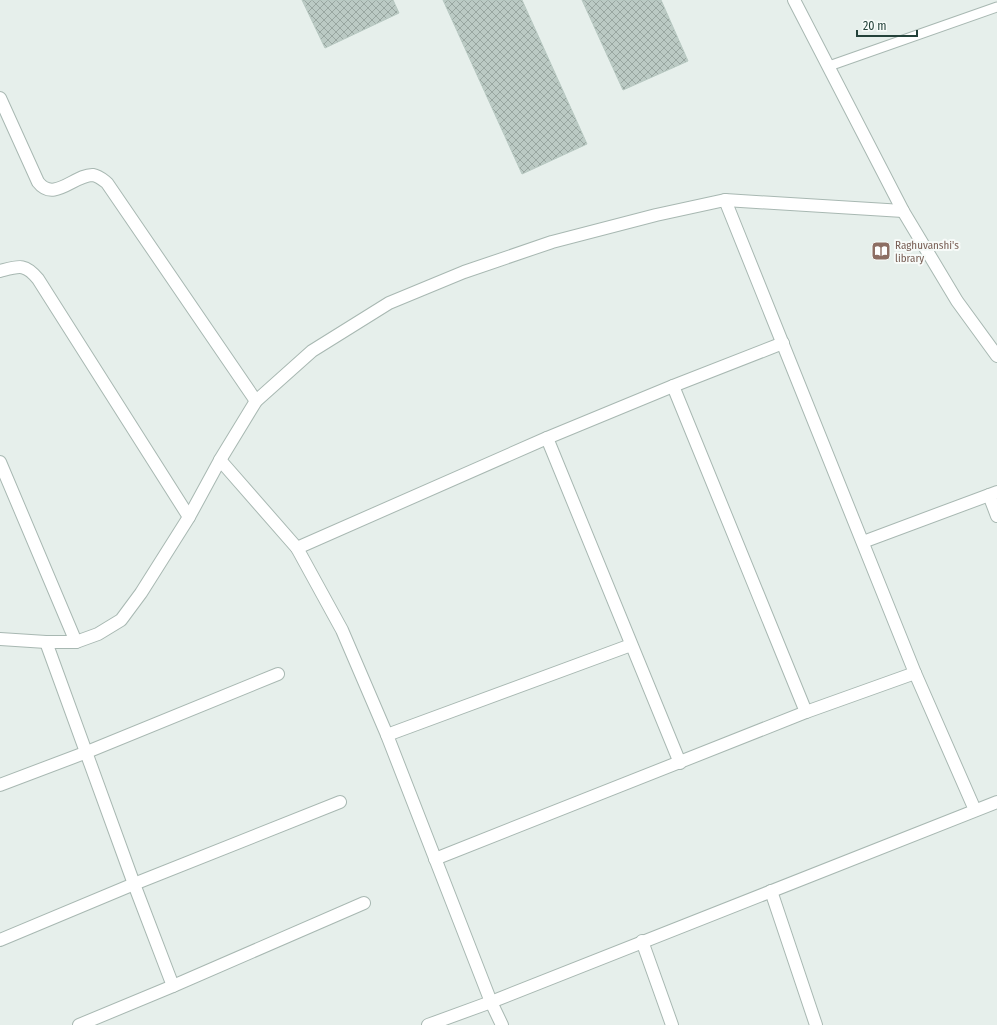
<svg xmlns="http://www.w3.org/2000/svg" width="997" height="1025" font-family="'Fira Sans Condensed',sans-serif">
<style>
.building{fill:url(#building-cross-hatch);stroke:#b8c9c2}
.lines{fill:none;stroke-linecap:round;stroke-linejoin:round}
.lane-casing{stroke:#a8b8b2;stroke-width:11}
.street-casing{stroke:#a8b8b2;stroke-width:14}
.lane{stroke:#fff;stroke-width:9}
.street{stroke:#fff;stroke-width:12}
.labels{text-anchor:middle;stroke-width:4;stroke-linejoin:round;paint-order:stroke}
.education-label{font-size:11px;fill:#785e54;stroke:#f7fbf9;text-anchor:start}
</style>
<defs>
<pattern id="building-cross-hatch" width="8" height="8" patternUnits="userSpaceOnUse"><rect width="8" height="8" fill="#bbcac4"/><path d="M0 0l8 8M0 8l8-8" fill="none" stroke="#98a6a0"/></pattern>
</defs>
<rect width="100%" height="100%" fill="#e6efeb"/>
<g class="building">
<polygon points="302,0 393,0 399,13 325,48"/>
<polygon points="443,0 522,0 587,144 522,174"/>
<polygon points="582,0 661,0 688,61 623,90"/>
</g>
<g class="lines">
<g class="lane-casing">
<polyline id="lane" points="829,66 997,7"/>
</g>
<g class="street-casing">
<g id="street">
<polyline points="794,0 903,211 957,301 997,356"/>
<path d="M 0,98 L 38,182 C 54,203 75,174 93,175 C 99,176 103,180 107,183 L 256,401"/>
<polyline points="725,200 915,673 975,810"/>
<path d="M 0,271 C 19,266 25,263 38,279 L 189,517"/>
<polyline points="673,386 806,712"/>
<polyline points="547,438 680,763"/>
<polyline points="220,460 297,548 342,630 387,735 491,1002 502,1025"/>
<polyline points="0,462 76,642"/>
<polyline points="989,495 997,516"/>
<polyline points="863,542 997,492"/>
<polyline points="297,548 547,438 673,386 783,343"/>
<polyline points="0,639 46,642 76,642 98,634 121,620 141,593 189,517 220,460 256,401 312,351 389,303 464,272 552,242 656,215 725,200 903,211"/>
<polyline points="46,642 134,884 173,986"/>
<polyline points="387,735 631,645"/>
<polyline points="0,785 87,752 278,674"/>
<polyline points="435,859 806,712 915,673"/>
<polyline points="771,891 816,1025"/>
<polyline points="0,940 134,884 340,802"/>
<polyline points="642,941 672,1025"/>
<polyline points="79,1025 173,986 364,903"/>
<polyline points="428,1025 491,1002 997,802"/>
</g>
</g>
<use href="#lane" class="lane"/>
<use href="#street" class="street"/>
</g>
<defs>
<g id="library-square" transform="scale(1)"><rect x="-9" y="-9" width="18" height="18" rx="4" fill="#8d6e63" stroke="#f7fbf9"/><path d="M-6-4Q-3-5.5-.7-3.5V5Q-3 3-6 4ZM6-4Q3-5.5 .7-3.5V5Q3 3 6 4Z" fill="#fff"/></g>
</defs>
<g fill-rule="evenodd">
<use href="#library-square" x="881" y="251"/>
</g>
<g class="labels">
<g class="education-label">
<text x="895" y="249">Raghuvanshi's<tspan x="895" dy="13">library</tspan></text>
</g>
</g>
<path d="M857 30v6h60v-6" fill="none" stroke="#24423a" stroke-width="2"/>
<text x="863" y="30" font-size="12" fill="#24423a" stroke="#f7fbf9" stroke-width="3" paint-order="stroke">20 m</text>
</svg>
